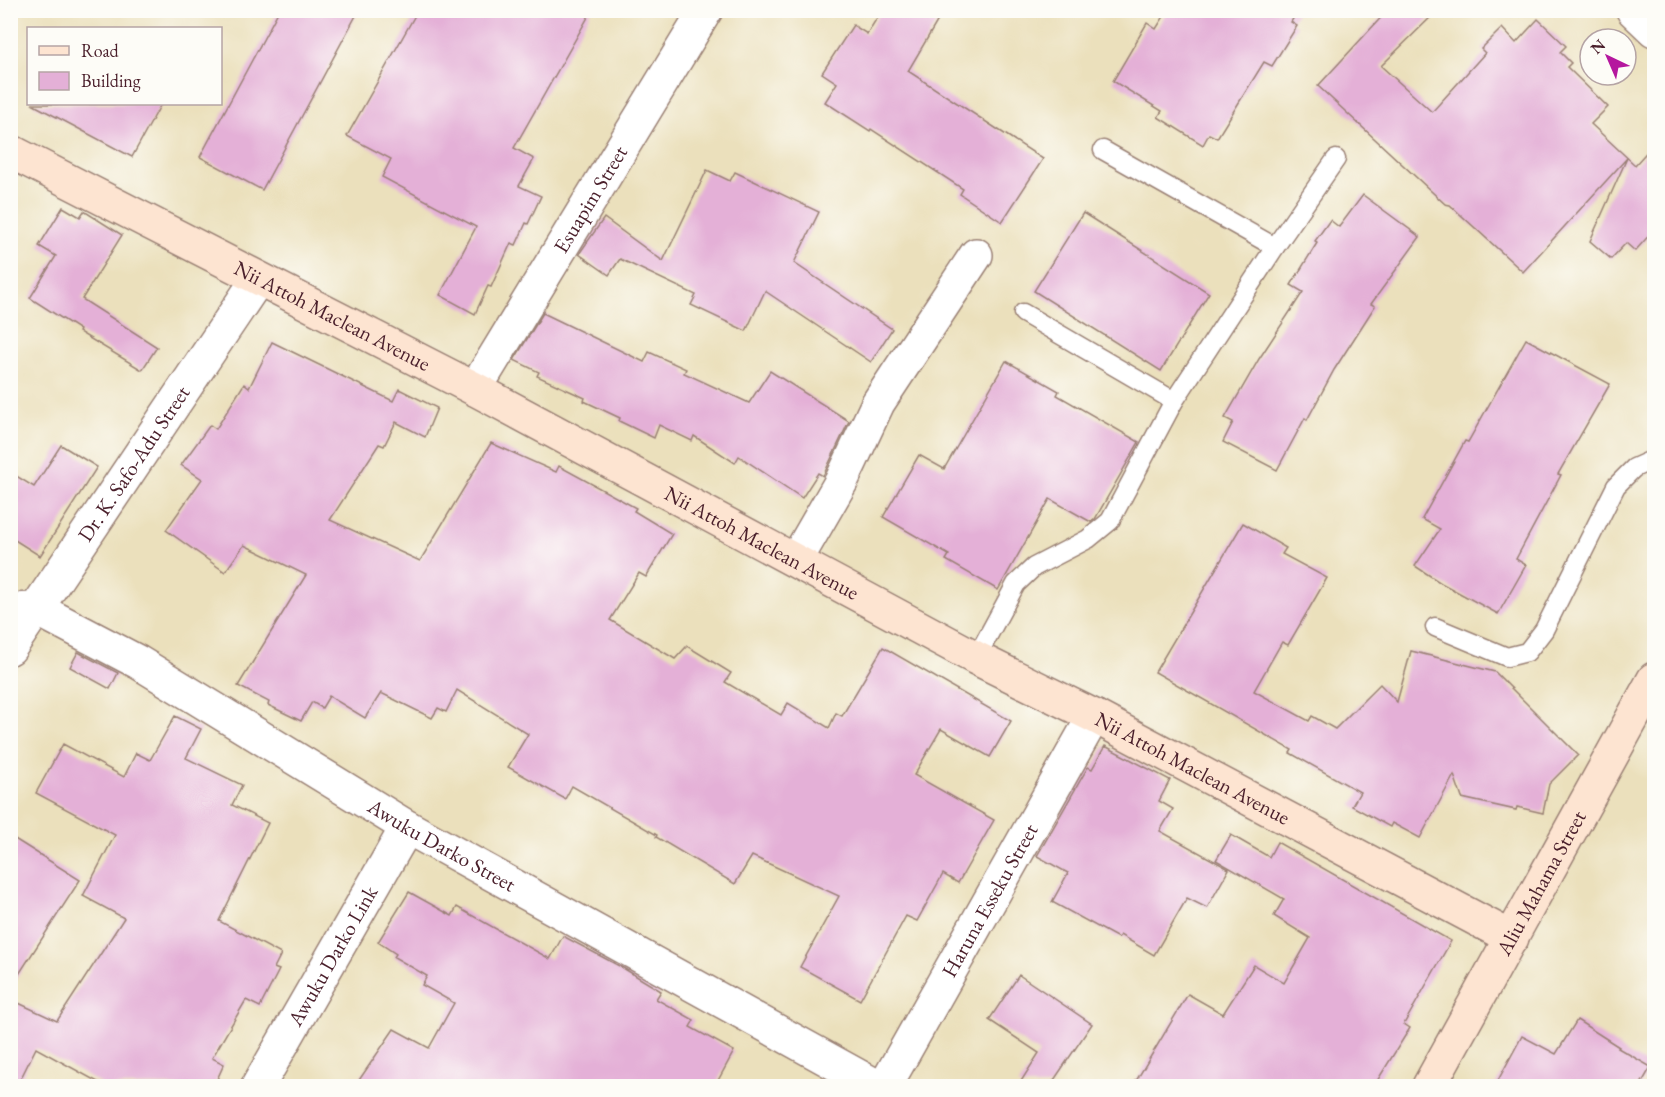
<svg xmlns="http://www.w3.org/2000/svg" width="1665" height="1097" font-family="'EB Garamond',serif">
<style>
.building{fill:#e4b0d7}
.lines{fill:none;stroke-linecap:round;stroke-linejoin:round}
.lane-casing{stroke:#9a8074;stroke-width:21}
.street-casing{stroke:#9a8074;stroke-width:36}
.secondary-casing{stroke:#9a8074;stroke-width:36}
.lane{stroke:#fff;stroke-width:18}
.street{stroke:#fff;stroke-width:33}
.secondary{stroke:#fde4d1;stroke-width:33}
.labels{text-anchor:middle;stroke-width:4.5;stroke-linejoin:round;paint-order:stroke}
.street-label{font-size:21px;fill:#4a1f2b;stroke:#fdfcf7}
</style>
<rect width="100%" height="100%" fill="#fdfcf7"/>
<filter id="ink" filterUnits="userSpaceOnUse"><feTurbulence type="fractalNoise" baseFrequency=".0167" numOctaves="2"/><feDisplacementMap in="SourceGraphic" scale="12" xChannelSelector="R" yChannelSelector="G"/><feConvolveMatrix kernelMatrix="1 2 1 2 8 2 1 2 1" color-interpolation-filters="sRGB"/></filter>
<filter id="wash" filterUnits="userSpaceOnUse"><feTurbulence type="fractalNoise" baseFrequency=".008" numOctaves="4" result="noise"/><feDisplacementMap in="SourceGraphic" scale="24" xChannelSelector="R" yChannelSelector="G"/><feGaussianBlur stdDeviation="1.35" result="paint"/><feColorMatrix in="noise" values="0 0 0 0 0 0 0 0 0 0 0 0 0 0 0 0 0 1.4 0 .05"/><feComposite in="paint" operator="in"/></filter>
<g filter="url(#wash)">
<rect width="100%" height="100%" fill="#ebe0bc"/>
<g id="blocks">
<g class="building">
<polygon points="279,10 359,10 262,190 200,157"/>
<polygon points="418,10 592,10 514,148 534,159 519,186 541,196 528,224 526,223 516,245 511,243 491,287 488,286 475,314 440,295 476,227 382,177 391,159 347,136"/>
<polygon points="882,10 944,10 908,71 1043,159 1002,222 960,194 963,189 871,129 870,131 825,102 837,83 822,73 853,25 867,34"/>
<polygon points="1168,10 1298,10 1291,22 1297,26 1272,66 1264,62 1217,138 1209,134 1203,145 1158,117 1162,111 1113,81 1147,23 1156,29"/>
<polygon points="1388,10 1438,10 1381,66 1432,112 1485,53 1481,49 1502,28 1516,43 1538,19 1566,46 1560,52 1571,63 1567,67 1608,107 1591,124 1635,165 1654,144 1654,230 1635,251 1626,243 1611,259 1590,241 1627,158 1523,272 1450,205 1445,204 1318,86"/>
<polygon points="32,104 161,104 132,157"/>
<polygon points="707,170 730,181 735,172 819,212 794,263 892,329 871,362 765,291 746,331 691,305 696,295 620,259 609,275 579,254 604,218 663,261"/>
<polygon points="1363,195 1420,237 1371,304 1375,306 1334,370 1307,420 1305,418 1277,470 1223,442 1233,422 1225,418 1259,359 1303,292 1291,285 1317,243 1315,241 1330,220 1339,227"/>
<polygon points="63,207 80,217 84,211 122,235 82,299 157,347 142,370 79,332 80,330 30,298 56,256 39,246"/>
<polygon points="1083,213 1209,293 1161,371 1034,291"/>
<polygon points="543,313 644,362 649,352 686,369 684,373 749,403 770,371 849,421 823,476 818,473 802,498 739,456 735,463 694,436 692,441 659,425 654,438 619,421 620,418 584,401 585,398 537,376 539,372 514,360"/>
<polygon points="1526,339 1610,384 1558,474 1561,475 1516,559 1526,565 1498,614 1441,583 1415,566 1440,529 1422,519 1465,441 1468,442"/>
<polygon points="272,342 393,401 399,389 437,408 425,437 396,422 384,446 379,444 330,520 420,561 491,443 556,472 559,466 636,508 634,511 672,534 646,577 639,573 610,620 675,659 687,646 731,673 725,682 781,715 788,703 829,728 836,713 842,716 883,647 1011,721 990,757 941,729 914,775 994,820 958,883 943,874 917,921 906,916 860,1000 800,967 839,896 752,856 735,884 656,837 657,835 572,786 565,799 508,767 528,734 457,690 446,712 438,708 432,718 381,693 365,718 329,696 322,708 312,702 301,721 268,705 269,702 238,686 306,575 244,545 225,572 166,530 202,479 181,465 210,425 216,429 244,384 249,388"/>
<polygon points="1006,361 1059,391 1057,395 1139,442 1095,519 1091,522 1050,499 998,590 946,560 949,555 883,517 919,455 944,469"/>
<polygon points="61,445 97,467 40,556 10,537 10,472 34,487"/>
<polygon points="1243,523 1286,548 1282,554 1327,578 1288,645 1282,642 1254,691 1309,721 1312,716 1335,729 1380,684 1397,702 1411,651 1495,672 1578,755 1549,784 1543,813 1517,807 1516,810 1462,798 1454,775 1420,838 1392,823 1390,827 1352,806 1360,792 1290,753 1292,750 1155,672"/>
<polygon points="78,652 118,673 110,689 70,667"/>
<polygon points="175,716 201,729 186,758 242,785 232,805 268,823 219,921 281,954 274,968 279,970 260,1007 246,1000 212,1058 224,1064 214,1086 105,1086 36,1048 17,1086 10,1086 10,999 57,1021 124,918 83,896 115,835 36,793 63,744 124,777 136,753 150,760"/>
<polygon points="1105,746 1170,780 1159,801 1173,809 1160,831 1229,869 1207,908 1187,898 1154,955 1120,935 1118,938 1052,902 1068,873 1037,856 1088,767 1092,769"/>
<polygon points="1231,835 1269,857 1277,842 1451,941 1404,1024 1410,1028 1374,1086 1133,1086 1188,994 1223,1014 1254,965 1284,983 1310,938 1274,916 1284,899 1216,860"/>
<polygon points="10,836 80,880 10,988"/>
<polygon points="409,892 452,916 457,907 550,959 563,936 623,968 661,991 656,999 694,1020 690,1027 734,1051 715,1086 355,1086 394,1029 429,1048 454,1003 422,985 427,976 394,957 396,954 378,942"/>
<polygon points="1019,975 1092,1024 1050,1086 1018,1086 1039,1053 989,1020"/>
<polygon points="1577,1020 1619,1047 1618,1048 1651,1067 1640,1086 1495,1086 1522,1036 1556,1054"/>
</g>
</g>
</g>
<g filter="url(#ink)">
<use href="#blocks" fill-opacity="0" stroke="#9a8074" stroke-width="1.5"/>
<g class="lines">
<g class="lane-casing">
<g id="lane">
<polyline points="1275,247 1336,159"/>
<polyline points="1023,313 1174,401"/>
<polyline points="1435,627 1507,657 1527,652 1544,630 1616,486 1634,468 1654,459"/>
<polyline points="976,658 1016,584 1034,567 1088,539 1110,521 1174,401 1275,247 1103,150"/>
</g>
</g>
<g class="street-casing">
<g id="street">
<polyline points="1633,10 1654,30"/>
<path id="s1" d="M 475,389 L 706,10"/>
<polyline points="796,560 841,482 878,403 976,255"/>
<path id="s2" d="M 10,610 L 37,609 L 138,662 L 407,827 L 876,1086"/>
<path id="s3" d="M 10,648 L 258,279"/>
<path id="s4" d="M 258,1086 L 407,827"/>
<path id="s5" d="M 885,1086 L 1094,716"/>
</g>
</g>
<g class="secondary-casing">
<g id="secondary">
<path id="s6" d="M 10,151 L 475,389 L 976,658 L 1094,716 L 1512,938"/>
<path id="s7" d="M 1429,1086 L 1654,679"/>
</g>
</g>
<use href="#lane" class="lane"/>
<use href="#street" class="street"/>
<use href="#secondary" class="secondary"/>
</g>
</g>
<g class="labels">
<g class="street-label">
<text dy="7" stroke="none"><textPath href="#s1" startOffset="222">Esuapim Street</textPath></text>
<text dy="7" stroke="none"><textPath href="#s6" startOffset="362">Nii Attoh Maclean Avenue</textPath></text>
<text dy="7" stroke="none"><textPath href="#s3" startOffset="222">Dr. K. Safo-Adu Street</textPath></text>
<text dy="7" stroke="none"><textPath href="#s6" startOffset="848">Nii Attoh Maclean Avenue</textPath></text>
<text dy="7" stroke="none"><textPath href="#s6" startOffset="1334">Nii Attoh Maclean Avenue</textPath></text>
<text dy="7" stroke="none"><textPath href="#s2" startOffset="496">Awuku Darko Street</textPath></text>
<text dy="7" stroke="none"><textPath href="#s7" startOffset="232">Aliu Mahama Street</textPath></text>
<text dy="7" stroke="none"><textPath href="#s5" startOffset="213">Haruna Esseku Street</textPath></text>
<text dy="7" stroke="none"><textPath href="#s4" startOffset="150">Awuku Darko Link</textPath></text>
</g>
</g>
<rect width="1665" height="1097" fill="none" stroke="#fdfcf7" stroke-width="36"/>
<rect x="27" y="27" width="195" height="78" fill="#fdfcf7" stroke="#b5a4a5" stroke-width="1.5"/>
<rect x="39" y="46" width="30" height="9" fill="#fde4d1" stroke="#b5a4a5" stroke-width="1.5"/>
<text x="81" y="57" font-size="18" fill="#4a1f2b">Road</text>
<rect x="39" y="72" width="30" height="18" fill="#e4b0d7" stroke="#b5a4a5" stroke-width="1.5"/>
<text x="81" y="87" font-size="18" fill="#4a1f2b">Building</text>
<g transform="translate(1608 57) rotate(316)"><circle r="28" fill="#fdfcf7" stroke="#b5a4a5" stroke-width="1.5"/>
<path d="M0-4.5L10 22L0 15L-10 22Z" fill="#b5179e"/>
<text y="-9" font-size="16" font-weight="bold" text-anchor="middle" fill="#4a1f2b">N</text>
</g>
</svg>
